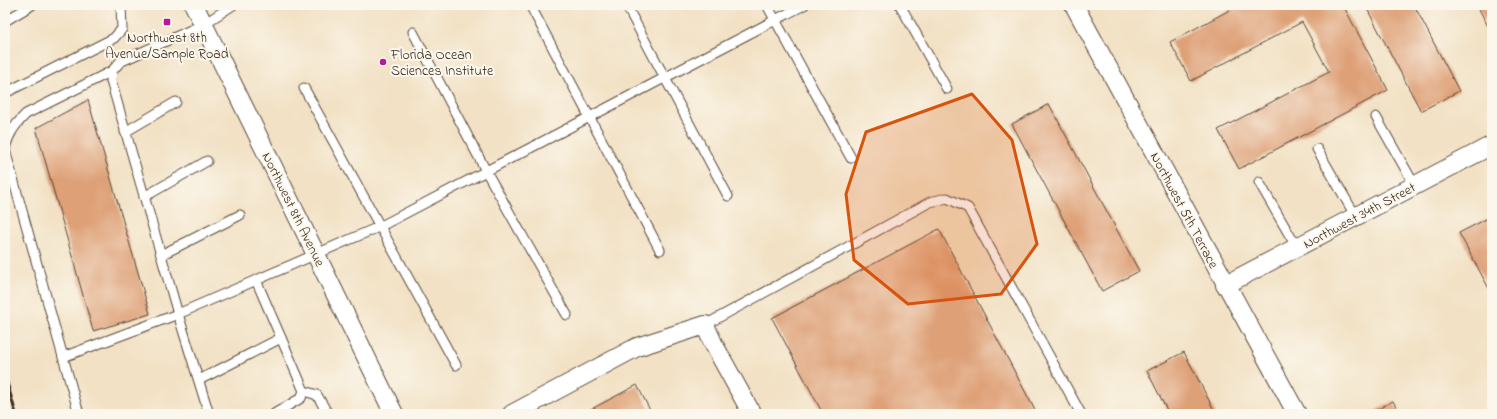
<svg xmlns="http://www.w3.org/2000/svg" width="1497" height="419" font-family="'Indie Flower',sans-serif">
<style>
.building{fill:#dea077}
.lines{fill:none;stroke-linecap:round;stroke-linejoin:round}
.service-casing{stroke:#564537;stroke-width:11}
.minor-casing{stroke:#564537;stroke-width:20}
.service{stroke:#fff;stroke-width:9}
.minor{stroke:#fff;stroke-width:18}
.rail{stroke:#3b2a1e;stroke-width:3}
.marked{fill:#d7540e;fill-opacity:0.2;stroke:#d7540e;stroke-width:3;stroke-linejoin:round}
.poi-dot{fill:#b5179e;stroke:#fbf7ec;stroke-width:1.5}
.labels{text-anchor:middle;stroke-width:4;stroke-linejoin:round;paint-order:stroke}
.poi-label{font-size:14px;fill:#3b2a1e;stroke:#fbf7ec}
.street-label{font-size:14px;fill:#3b2a1e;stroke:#fbf7ec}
</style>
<rect width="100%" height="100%" fill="#fbf7ec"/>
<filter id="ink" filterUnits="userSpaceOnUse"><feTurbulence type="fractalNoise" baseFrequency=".025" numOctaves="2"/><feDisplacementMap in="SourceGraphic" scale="8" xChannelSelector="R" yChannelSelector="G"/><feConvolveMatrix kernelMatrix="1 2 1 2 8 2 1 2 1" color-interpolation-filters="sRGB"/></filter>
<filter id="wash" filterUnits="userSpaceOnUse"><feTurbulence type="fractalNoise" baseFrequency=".012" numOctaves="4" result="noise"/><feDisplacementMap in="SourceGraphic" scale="16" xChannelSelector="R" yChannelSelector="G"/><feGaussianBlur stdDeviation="0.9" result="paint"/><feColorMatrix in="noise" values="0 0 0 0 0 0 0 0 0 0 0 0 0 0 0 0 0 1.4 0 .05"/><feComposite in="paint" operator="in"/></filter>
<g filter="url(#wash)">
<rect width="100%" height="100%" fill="#f2e1c4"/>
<g id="blocks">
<g class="building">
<polygon points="1239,5 1343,5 1388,90 1239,169 1218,130 1329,72 1302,22 1191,81 1170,42"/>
<polygon points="1365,5 1414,5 1459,91 1421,111"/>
<polygon points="1477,5 1492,5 1492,34"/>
<polygon points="88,100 150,314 93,331 36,128"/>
<polygon points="1049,104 1139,271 1102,291 1012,124"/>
<polygon points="1492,216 1492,294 1459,233"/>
<polygon points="939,229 1037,414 823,414 772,318"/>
<polygon points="1184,352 1216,414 1169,414 1147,371"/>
<polygon points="637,385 652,414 582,414"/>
<polygon points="1393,401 1400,414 1369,414"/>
</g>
</g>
</g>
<g filter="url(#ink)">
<use href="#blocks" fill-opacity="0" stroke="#564537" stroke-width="1"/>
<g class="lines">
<g class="service-casing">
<g id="service">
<polyline points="530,5 660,250"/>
<polyline points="626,5 728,196"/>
<polyline points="767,5 851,158"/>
<polyline points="900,5 947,89"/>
<polyline points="5,21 32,5"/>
<polyline points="413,32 486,171 567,315"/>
<polyline points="304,88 456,365"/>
<polyline points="5,93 114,38 122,29 121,5"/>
<polyline points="1376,117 1415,186"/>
<polyline points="125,132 176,102"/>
<path d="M 5,148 C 9,133 15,125 26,114 L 112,71"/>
<polyline points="1317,149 1356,217"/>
<polyline points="5,150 79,414"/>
<polyline points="1259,182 1297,248"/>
<polyline points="144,197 207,161"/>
<polyline points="161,255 240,215"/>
<polyline points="256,280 304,391 301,398 274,414"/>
<polyline points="705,325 930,202 947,198 968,208 1081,414"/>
<polyline points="63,357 178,314 381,226 804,5"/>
<polyline points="199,380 281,338"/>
<polyline points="304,391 317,395 328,414"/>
<polyline points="209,414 178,314 111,81 112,71 120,62 204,24 233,5"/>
</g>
</g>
<g class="minor-casing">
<g id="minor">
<polyline points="194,5 394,414"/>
<polyline points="1074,5 1297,414"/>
<polyline points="1225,285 1492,145"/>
<polyline points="512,414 637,347 705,325 713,343 752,414"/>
</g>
</g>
<use href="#service" class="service"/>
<use href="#minor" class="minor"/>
<polyline class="rail" points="5,376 16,414"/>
</g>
</g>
<path class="marked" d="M 972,94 L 1012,140 L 1037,244 L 1001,294 L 908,304 L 854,260 L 846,194 L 866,132 Z"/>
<g class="poi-dot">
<rect x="163" y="18" width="8" height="8" rx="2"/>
<circle cx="383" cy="62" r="4"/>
</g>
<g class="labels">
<g class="poi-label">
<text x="167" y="42">Northwest 8th<tspan x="167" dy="16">Avenue/Sample Road</tspan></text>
<text x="391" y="59" text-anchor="start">Florida Ocean<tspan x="391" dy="16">Sciences Institute</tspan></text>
</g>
<g class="street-label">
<text transform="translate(294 209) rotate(64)" y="5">Northwest 8th Avenue</text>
<text transform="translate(1185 210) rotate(62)" y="5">Northwest 5th Terrace</text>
<text transform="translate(1359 215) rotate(-28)" y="5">Northwest 34th Street</text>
</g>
</g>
<rect width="1497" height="419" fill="none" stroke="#fbf7ec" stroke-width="20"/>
</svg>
